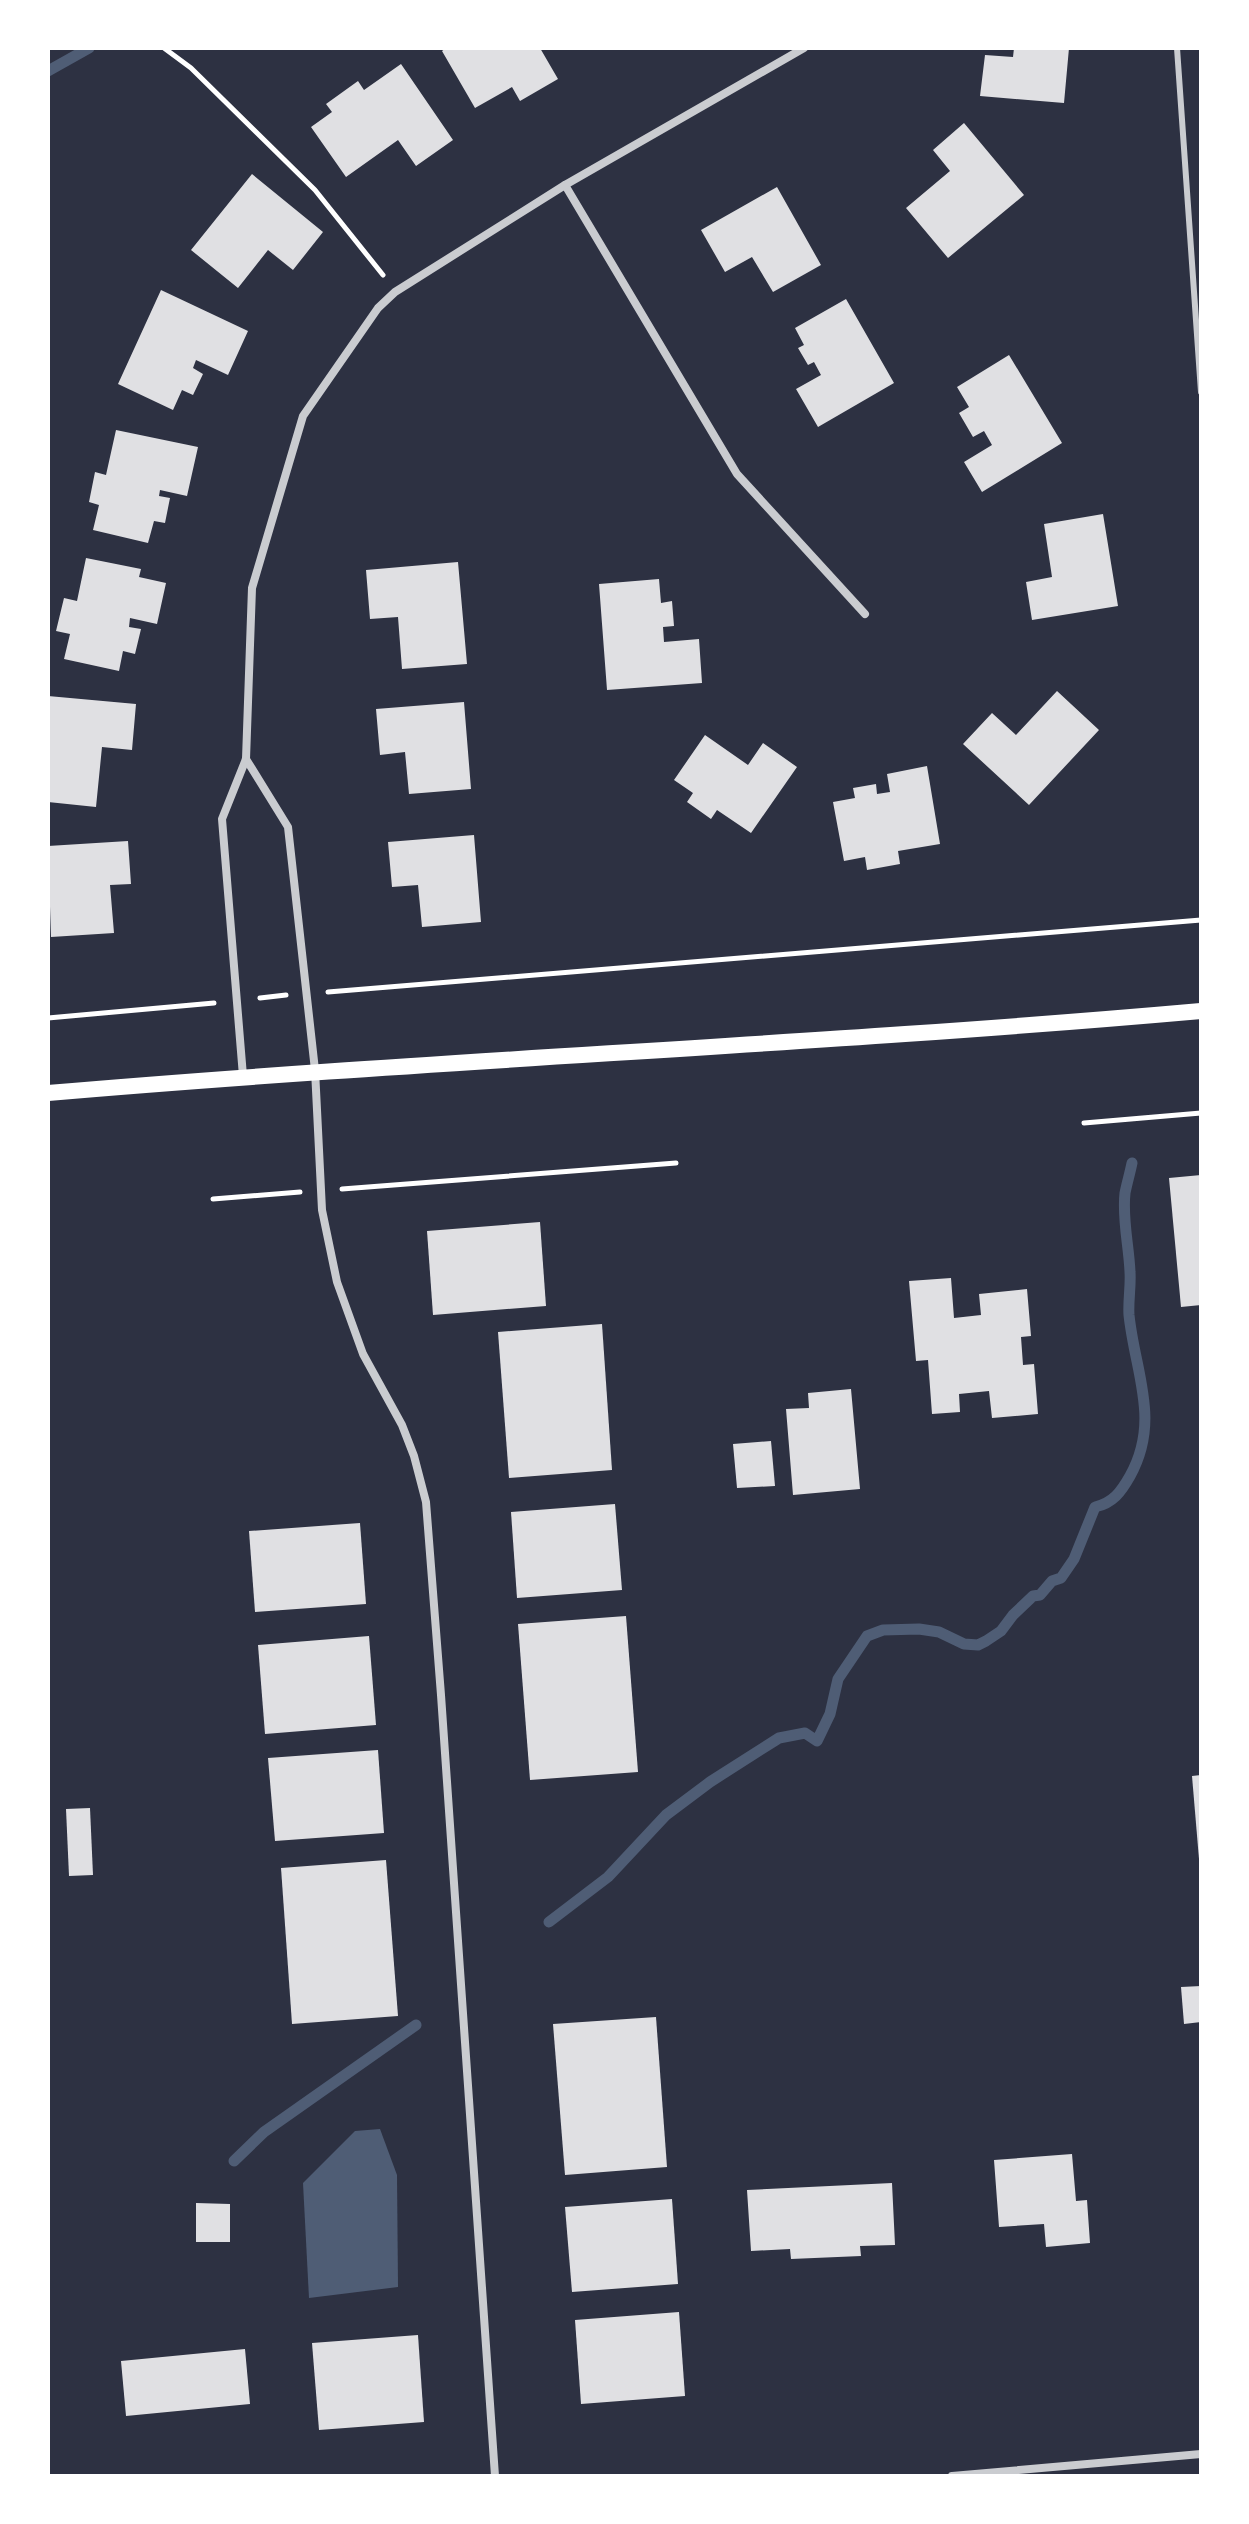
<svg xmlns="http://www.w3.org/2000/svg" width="1249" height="2524" font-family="Figtree,sans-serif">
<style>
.water{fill:#4f5d75}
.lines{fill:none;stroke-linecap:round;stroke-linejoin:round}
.stream{stroke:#4f5d75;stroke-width:11}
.building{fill:#e0e0e3}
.path{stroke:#fff;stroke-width:5}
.service{stroke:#caccd0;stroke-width:6}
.minor{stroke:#caccd0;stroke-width:8}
.secondary{stroke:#fff;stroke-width:16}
</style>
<rect width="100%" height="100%" fill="#2d3142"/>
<polygon class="water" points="380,2129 397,2175 398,2287 309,2298 303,2183 355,2131"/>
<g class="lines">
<g class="stream">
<polyline points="48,71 89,48"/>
<path d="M 549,1922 L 608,1877 L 666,1815 L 710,1782 L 779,1738 L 805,1733 L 817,1741 L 830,1714 L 838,1679 L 867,1636 L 883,1630 L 919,1629 L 939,1632 L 964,1644 L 978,1645 L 986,1641 L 1001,1631 L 1013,1615 L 1033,1596 L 1040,1595 L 1052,1581 L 1061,1578 L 1074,1559 L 1095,1507 C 1113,1503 1121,1492 1130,1476 C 1161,1420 1135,1373 1129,1315 C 1128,1301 1131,1286 1130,1272 C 1129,1246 1122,1219 1125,1193 C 1127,1183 1130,1173 1132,1163"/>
<polyline points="234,2161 264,2132 416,2025"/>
</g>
</g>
<g class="building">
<polygon points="446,48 540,48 558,79 520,101 512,87 475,108 442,51"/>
<polygon points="1014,48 1069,48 1064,103 980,96 985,55 1013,57"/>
<polygon points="401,64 453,140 416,166 398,140 346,177 311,127 332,112 326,104 358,81 364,90"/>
<polygon points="964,123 1024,195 948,258 906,208 950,171 933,150"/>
<polygon points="252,174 323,232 293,270 268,250 238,288 191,250"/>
<polygon points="777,187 821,265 773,292 752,257 725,272 701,230"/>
<polygon points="161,290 248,331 228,375 196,360 193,368 203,374 193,395 182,390 173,410 118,384"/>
<polygon points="846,299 894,383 818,427 796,389 821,375 814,362 808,365 798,348 804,345 795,328"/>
<polygon points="1009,355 1062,443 982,492 964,462 992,445 984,431 973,437 959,413 969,407 957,387"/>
<polygon points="116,430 198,447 187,496 160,490 159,496 170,498 165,523 154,521 148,543 93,530 99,505 89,502 95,472 106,475"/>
<polygon points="1103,514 1118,606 1032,620 1026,582 1052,577 1044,524"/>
<polygon points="86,558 141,569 139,577 166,583 157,624 130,618 129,627 141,629 135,654 123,651 119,671 64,659 70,634 56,631 64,598 77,601"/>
<polygon points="458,562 467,664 402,669 398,617 370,619 366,570"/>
<polygon points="659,579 661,603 672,601 674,626 663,627 664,642 699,639 702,683 607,690 599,584"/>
<polygon points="1057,691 1099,730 1029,805 963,744 992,713 1016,735"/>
<polygon points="48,696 136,704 132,750 102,747 96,807 48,802"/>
<polygon points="464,702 471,789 409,794 405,752 380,755 376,709"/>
<polygon points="705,735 748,765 763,743 797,767 751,833 717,810 711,819 687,802 693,793 674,780"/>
<polygon points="927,766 940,844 898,851 900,864 867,870 865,857 844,861 833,802 855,798 853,788 876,784 877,794 890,792 887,774"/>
<polygon points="474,835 481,922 422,927 418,885 392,887 388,842"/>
<polygon points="128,841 131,884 110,885 114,933 51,937 48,846"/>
<polygon points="1201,1175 1201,1305 1181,1307 1169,1178"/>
<polygon points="540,1222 546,1306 433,1315 427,1231"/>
<polygon points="951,1278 954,1318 981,1315 979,1294 1027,1289 1031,1336 1021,1337 1023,1365 1034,1364 1038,1414 992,1418 989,1391 959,1394 960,1412 932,1414 928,1360 916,1361 909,1281"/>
<polygon points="602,1324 612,1470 509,1478 498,1332"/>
<polygon points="851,1389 860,1489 793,1495 786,1409 809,1408 808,1393"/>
<polygon points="771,1441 775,1486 737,1488 733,1444"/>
<polygon points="615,1504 622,1590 517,1598 511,1512"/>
<polygon points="360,1523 366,1604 255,1612 249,1531"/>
<polygon points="626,1616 638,1772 530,1780 518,1624"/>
<polygon points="369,1636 376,1725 265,1734 258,1645"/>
<polygon points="378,1750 384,1833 275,1841 268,1758"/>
<polygon points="1201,1775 1201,1859 1199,1859 1192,1776"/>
<polygon points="90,1808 93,1875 69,1876 66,1809"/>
<polygon points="386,1860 398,2016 292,2024 281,1868"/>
<polygon points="1201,1986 1201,2022 1184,2024 1181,1987"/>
<polygon points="656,2017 667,2167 565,2175 553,2024"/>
<polygon points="1072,2154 1076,2201 1087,2200 1090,2243 1046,2247 1044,2224 999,2227 994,2160"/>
<polygon points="892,2183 895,2245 860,2246 861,2256 791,2259 790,2249 751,2251 747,2190"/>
<polygon points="672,2199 678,2284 572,2292 565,2207"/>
<polygon points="196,2203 230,2204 230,2242 196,2242"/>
<polygon points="679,2312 685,2396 581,2404 575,2320"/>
<polygon points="418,2335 424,2422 319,2430 312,2343"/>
<polygon points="245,2349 250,2404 126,2416 121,2361"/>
</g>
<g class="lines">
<g class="path">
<polyline points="164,48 191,68 315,190 383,275"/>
<polyline points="328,992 1201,920"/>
<polyline points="260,998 286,995"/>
<polyline points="48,1018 214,1003"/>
<polyline points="1084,1123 1201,1113"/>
<polyline points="342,1189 676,1163"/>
<polyline points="213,1199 300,1192"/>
</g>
<polyline class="service" points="1177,48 1201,392"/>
<g class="minor">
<polyline points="565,185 737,474 865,614"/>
<polyline points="246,759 288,827 315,1070 322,1210 337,1282 363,1354 402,1425 414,1456 426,1502 441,1695 495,2476"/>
<polyline points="243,1076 222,819 246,759 252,588 303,416 378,308 395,292 565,185 804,48"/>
<polyline points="952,2476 1201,2454"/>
</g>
<path class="secondary" d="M 48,1093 C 432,1060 817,1045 1201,1011"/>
</g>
<rect width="1249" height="2524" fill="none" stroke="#ffffff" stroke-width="100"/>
</svg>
